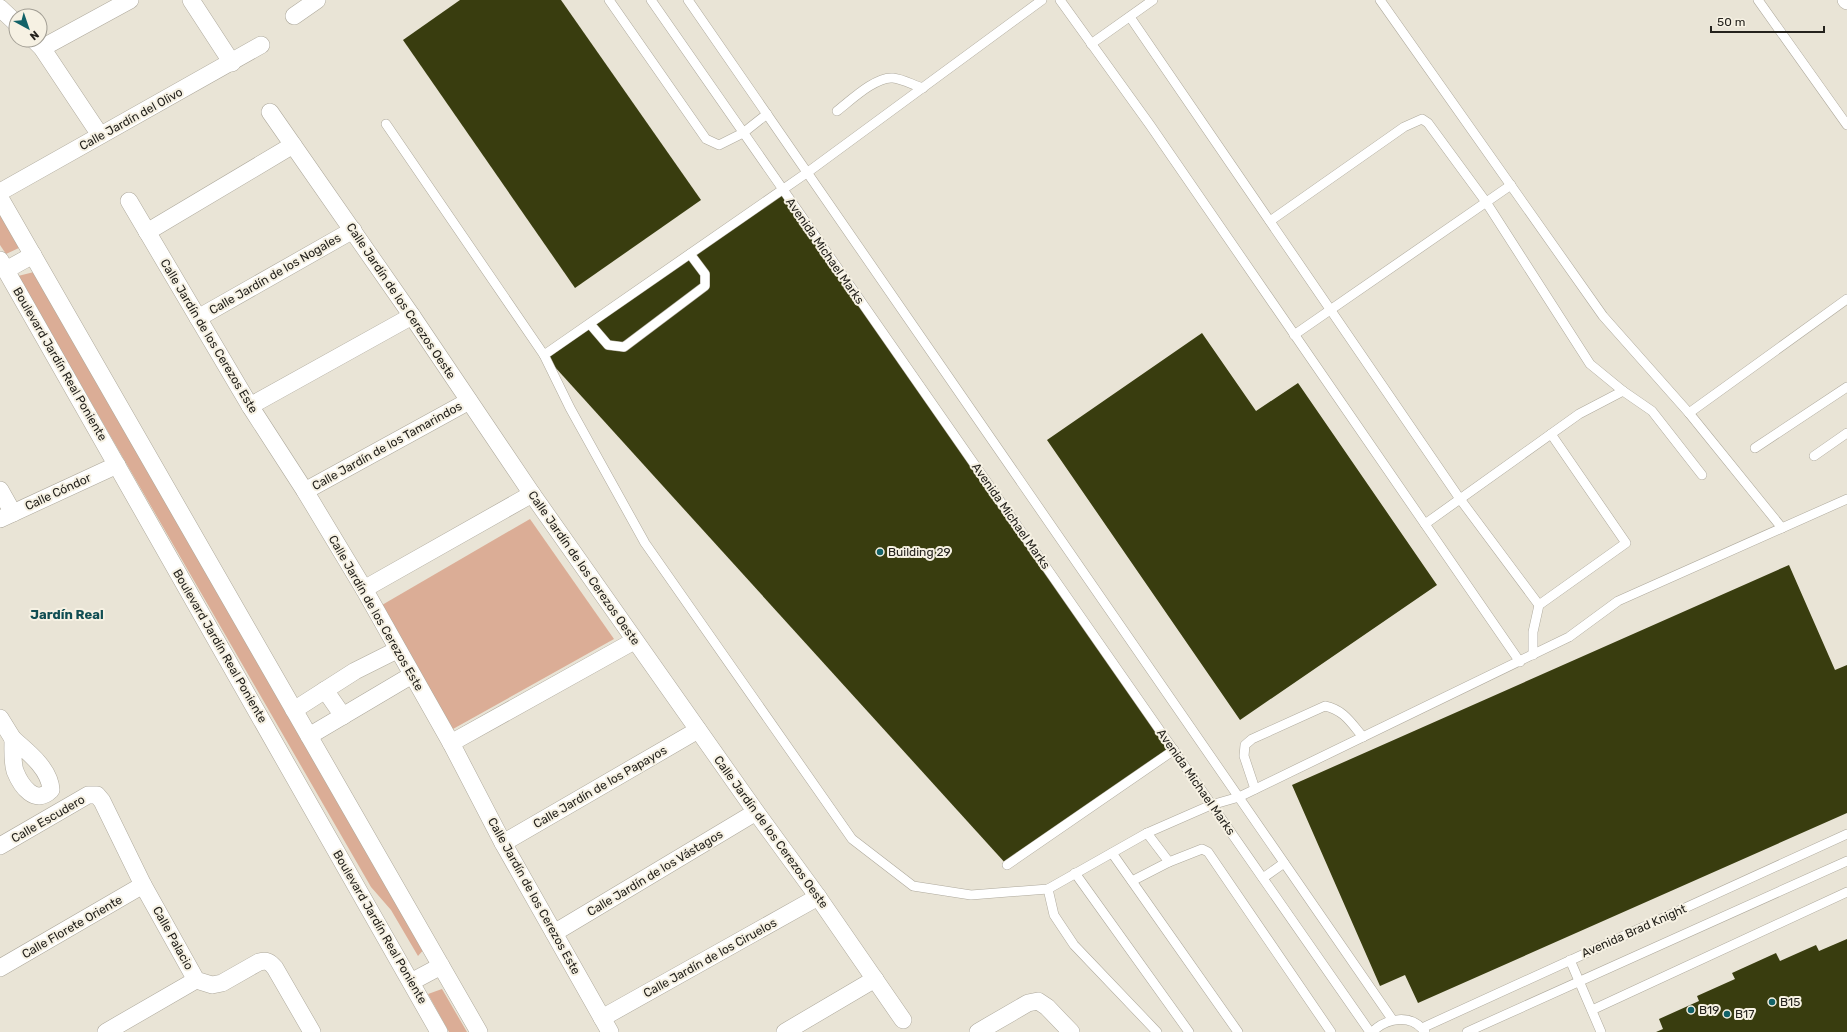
<svg xmlns="http://www.w3.org/2000/svg" width="1847" height="1032" font-family="Rubik,sans-serif">
<style>
.green{fill:#dbad96}
.building{fill:#393d0f}
.lines{fill:none;stroke-linecap:round;stroke-linejoin:round}
.lane-casing{stroke:#aea99c;stroke-width:10}
.street-casing{stroke:#aea99c;stroke-width:18}
.lane{stroke:#fff;stroke-width:9}
.street{stroke:#fff;stroke-width:17}
.poi-dot{fill:#126268;stroke:#f6f1e3;stroke-width:1.5}
.labels{text-anchor:middle;stroke-width:4;stroke-linejoin:round;paint-order:stroke}
.street-label{font-size:12px;fill:#24221d;stroke:#f6f1e3}
.poi-label{font-size:12px;fill:#24221d;stroke:#f6f1e3;text-anchor:start}
.neighbourhood-label{font-size:13px;font-weight:bold;fill:#114e53;stroke:#f6f1e3}
</style>
<rect width="100%" height="100%" fill="#e9e4d6"/>
<g class="green">
<polygon points="0,214 21,247 6,254 0,245"/>
<polygon points="34,272 426,947 418,956 391,910 371,887 18,276"/>
<polygon points="530,519 614,639 453,729 382,605"/>
<polygon points="442,989 467,1032 449,1032 428,994"/>
</g>
<g class="building">
<polygon points="460,0 561,0 701,200 575,288 403,40"/>
<polygon points="782,190 1174,750 1007,865 544,355"/>
<polygon points="1202,333 1256,411 1298,383 1437,585 1240,720 1047,440"/>
<polygon points="1789,565 1835,670 1847,665 1847,813 1418,1003 1405,975 1380,986 1292,785"/>
<polygon points="1847,939 1847,1032 1656,1032 1663,1029 1659,1019 1699,1001 1697,996 1735,979 1732,973 1776,953 1780,961 1816,945 1819,951"/>
</g>
<g class="lines">
<g class="lane-casing">
<g id="lane">
<polyline points="609,0 706,139 719,145 743,133 767,114"/>
<polyline points="651,0 1370,1032"/>
<polyline points="688,0 1392,1019"/>
<polyline points="1042,0 808,172 544,355 570,408 645,543 852,839 913,886 971,895 1048,889 1147,833 1211,805 1239,797 1569,637 1618,601 1847,499"/>
<polyline points="1060,0 1150,125 1520,662"/>
<polyline points="1380,0 1603,316 1689,413 1782,528"/>
<polyline points="1758,0 1847,125"/>
<polyline points="1130,17 1460,499 1539,605"/>
<polyline points="1091,44 1153,0"/>
<path d="M 837,111 C 850,101 876,76 893,78 C 903,79 913,85 923,88"/>
<polyline points="386,124 544,355"/>
<polyline points="1270,221 1404,127 1422,119 1428,123 1486,202 1590,364 1623,391 1652,411 1702,475"/>
<polyline points="590,324 608,345 624,347 705,286 705,274 690,254"/>
<polyline points="1294,335 1511,185"/>
<polyline points="1689,413 1847,299"/>
<polyline points="1755,448 1847,387"/>
<polyline points="1814,456 1847,433"/>
<polyline points="1425,524 1579,414 1623,391"/>
<polyline points="1533,655 1533,632 1539,605 1626,543 1551,434"/>
<path d="M 1255,789 L 1244,756 L 1245,745 L 1252,739 L 1325,706 C 1344,710 1351,723 1363,737"/>
<polyline points="1147,833 1169,862"/>
<polyline points="1112,853 1238,1032"/>
<polyline points="1007,865 1174,750"/>
<polyline points="1075,873 1189,1032"/>
<polyline points="1263,878 1284,863"/>
<polyline points="1132,881 1169,862 1202,849 1208,852 1331,1032"/>
<polyline points="1048,889 1054,915 1074,945 1157,1032"/>
<polyline points="1570,960 1601,1032"/>
<polyline points="1592,1010 1847,892"/>
<polyline points="1422,1028 1847,834"/>
<path d="M 1372,1032 C 1387,1018 1411,1013 1425,1032"/>
<polyline points="1467,1032 1847,861"/>
</g>
</g>
<g class="street-casing">
<g id="street">
<polyline points="191,0 232,63"/>
<polyline points="1846,0 1847,1"/>
<polyline points="0,8 16,23"/>
<polyline points="294,16 317,0"/>
<polyline points="34,40 42,48 100,135"/>
<polyline points="42,48 130,0"/>
<polyline points="270,112 412,316 532,494 756,812 818,897 903,1020"/>
<polyline points="0,192 261,45"/>
<polyline points="0,198 479,1032"/>
<polyline points="129,201 250,406 305,491 364,589 451,743 503,843 610,1032"/>
<polyline points="147,232 293,145"/>
<polyline points="0,260 439,1032"/>
<polyline points="6,270 33,255"/>
<polyline points="198,318 353,230"/>
<polyline points="250,406 412,316"/>
<polyline points="0,490 13,513"/>
<polyline points="305,491 469,401"/>
<polyline points="0,519 117,465"/>
<polyline points="364,589 532,494"/>
<polyline points="325,690 343,716"/>
<polyline points="294,710 355,671 397,650"/>
<polyline points="0,718 13,739"/>
<polyline points="309,736 412,675"/>
<path d="M 13,739 C 28,752 50,769 51,790 C 35,806 21,786 15,771 C 12,761 13,749 13,739 Z"/>
<polyline points="451,743 634,641"/>
<polyline points="503,843 698,730"/>
<path d="M 0,846 L 88,795 L 97,795 L 102,801 L 143,885 L 196,980 L 212,985 L 222,983 L 259,962 C 267,960 270,962 275,968 L 312,1032"/>
<polyline points="554,933 756,812"/>
<polyline points="0,968 143,885"/>
<polyline points="411,982 441,966"/>
<polyline points="602,1018 818,897"/>
<polyline points="106,1032 196,980"/>
<polyline points="785,1032 875,979"/>
<polyline points="978,1032 1028,1003 1038,1001 1047,1007 1071,1032"/>
</g>
</g>
<use href="#lane" class="lane"/>
<use href="#street" class="street"/>
</g>
<g class="poi-dot">
<circle cx="880" cy="552" r="4"/>
<circle cx="1772" cy="1002" r="4"/>
<circle cx="1691" cy="1010" r="4"/>
<circle cx="1727" cy="1014" r="4"/>
</g>
<g class="labels">
<g class="street-label">
<text transform="translate(131 119) rotate(-29)" y="4">Calle Jardín del Olivo</text>
<text transform="translate(825 251) rotate(55)" y="4">Avenida Michael Marks</text>
<text transform="translate(275 274) rotate(-30)" y="4">Calle Jardín de los Nogales</text>
<text transform="translate(401 301) rotate(56)" y="4">Calle Jardín de los Cerezos Oeste</text>
<text transform="translate(209 336) rotate(59)" y="4">Calle Jardín de los Cerezos Este</text>
<text transform="translate(60 364) rotate(60)" y="4">Boulevard Jardín Real Poniente</text>
<text transform="translate(387 446) rotate(-29)" y="4">Calle Jardín de los Tamarindos</text>
<text transform="translate(58 492) rotate(-25)" y="4">Calle Cóndor</text>
<text transform="translate(1011 516) rotate(55)" y="4">Avenida Michael Marks</text>
<text transform="translate(584 568) rotate(55)" y="4">Calle Jardín de los Cerezos Oeste</text>
<text transform="translate(376 613) rotate(60)" y="4">Calle Jardín de los Cerezos Este</text>
<text transform="translate(220 646) rotate(60)" y="4">Boulevard Jardín Real Poniente</text>
<text transform="translate(1196 782) rotate(55)" y="4">Avenida Michael Marks</text>
<text transform="translate(600 787) rotate(-30)" y="4">Calle Jardín de los Papayos</text>
<text transform="translate(48 819) rotate(-30)" y="4">Calle Escudero</text>
<text transform="translate(771 832) rotate(54)" y="4">Calle Jardín de los Cerezos Oeste</text>
<text transform="translate(655 873) rotate(-31)" y="4">Calle Jardín de los Vástagos</text>
<text transform="translate(534 896) rotate(61)" y="4">Calle Jardín de los Cerezos Este</text>
<text transform="translate(72 927) rotate(-30)" y="4">Calle Florete Oriente</text>
<text transform="translate(380 927) rotate(60)" y="4">Boulevard Jardín Real Poniente</text>
<text transform="translate(1634 931) rotate(-24)" y="4">Avenida Brad Knight</text>
<text transform="translate(173 938) rotate(61)" y="4">Calle Palacio</text>
<text transform="translate(710 958) rotate(-29)" y="4">Calle Jardín de los Ciruelos</text>
</g>
<g class="poi-label">
<text x="888" y="556">Building 29</text>
<text x="1780" y="1006">B15</text>
<text x="1699" y="1014">B19</text>
<text x="1735" y="1018">B17</text>
</g>
<g class="neighbourhood-label">
<text x="67" y="619">Jardín Real</text>
</g>
</g>
<g transform="translate(28 28) rotate(140)"><circle r="19" fill="#f6f1e3" stroke="#a29e94"/>
<path d="M0-3L7 15L0 10L-7 15Z" fill="#126268"/>
<text y="-6" font-size="11" font-weight="bold" text-anchor="middle" fill="#24221d">N</text>
</g>
<path d="M1711 26v6h113v-6" fill="none" stroke="#24221d" stroke-width="2"/>
<text x="1717" y="26" font-size="12" fill="#24221d" stroke="#f6f1e3" stroke-width="3" paint-order="stroke">50 m</text>
</svg>
